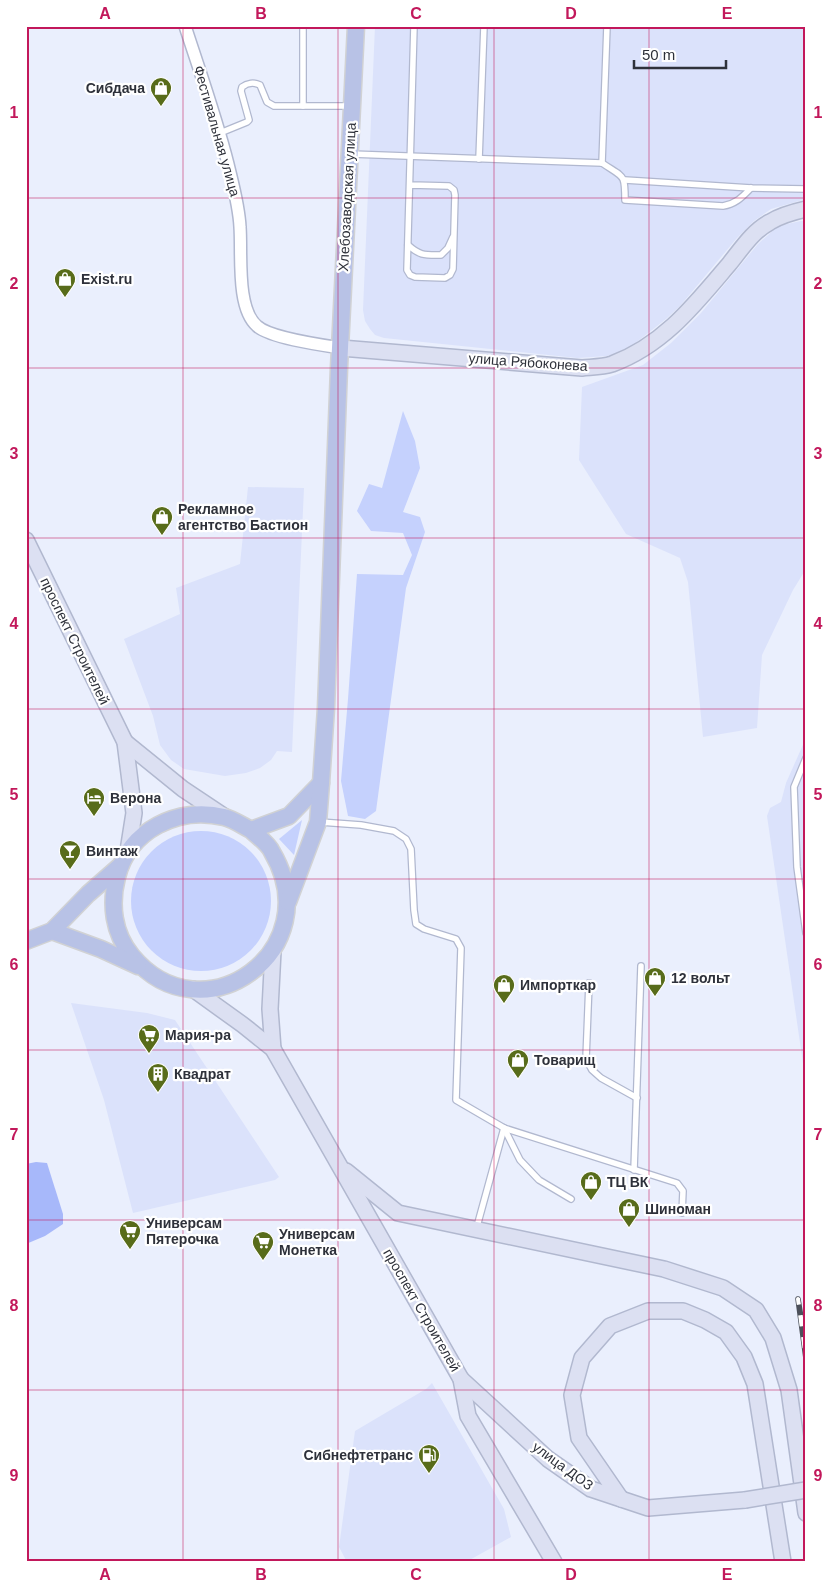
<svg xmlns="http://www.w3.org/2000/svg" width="832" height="1588" font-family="Helvetica,sans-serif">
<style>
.built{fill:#dbe2fb}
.green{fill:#c5d1fd}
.forest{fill:#a7b8fa}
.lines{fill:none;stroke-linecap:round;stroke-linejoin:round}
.lane-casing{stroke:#b1b8cf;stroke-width:8}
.street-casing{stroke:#b1b8cf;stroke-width:14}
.secondary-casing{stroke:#b1b8cf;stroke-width:18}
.primary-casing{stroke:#d1d2d4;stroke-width:19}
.lane{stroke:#fff;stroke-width:5.5}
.street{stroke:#fff;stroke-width:11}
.secondary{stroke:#dce0f2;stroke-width:15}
.primary{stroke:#b8c2e6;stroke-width:16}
.rail-casing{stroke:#4c505a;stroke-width:5.5}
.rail{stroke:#fff;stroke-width:4;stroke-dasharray:11;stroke-linecap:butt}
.secondary-bridge-casing{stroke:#b1b8cf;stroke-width:18;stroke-linecap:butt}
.secondary-bridge{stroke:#dce0f2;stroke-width:15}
.grid{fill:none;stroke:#c2185b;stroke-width:1;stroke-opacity:0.55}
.labels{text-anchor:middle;stroke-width:4.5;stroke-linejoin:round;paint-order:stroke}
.poi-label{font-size:14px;font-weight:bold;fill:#2e313a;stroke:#fff;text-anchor:start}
.street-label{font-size:14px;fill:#2e313a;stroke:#fff}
.neatline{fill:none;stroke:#c2185b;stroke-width:2}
.grid-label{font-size:16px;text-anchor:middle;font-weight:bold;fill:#c2185b}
</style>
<rect width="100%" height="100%" fill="#eaeffd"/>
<g class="built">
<polygon points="375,26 806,26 806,199 771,209 754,221 737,238 680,306 666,319 624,352 607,356 577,358 384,338 375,335 370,329 365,321 363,310"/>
<polygon points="801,221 806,221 806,569 793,590 762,655 757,728 703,737 688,582 680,558 626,534 579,460 582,387 643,365 671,343 701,313 758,244 778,226"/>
<polygon points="248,487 304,488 292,752 277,751 271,760 260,768 246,773 225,776 184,769 171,760 160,745 153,716 124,639 180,614 176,588 240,564"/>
<polygon points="806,738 806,1084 767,816 770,808 781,802 786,783"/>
<polygon points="71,1003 147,1013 175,1020 279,1177 275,1180 133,1213 104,1100"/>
<polygon points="432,1383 504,1509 511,1537 466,1562 347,1562 339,1547 355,1431 426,1389"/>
</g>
<g class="green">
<polygon points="403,411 415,441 420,468 403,512 420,517 425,532 406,588 376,811 365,819 348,816 341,781 348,699 357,574 403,575 412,555 403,533 371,531 357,511 369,484 382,488"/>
<polygon points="302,820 294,855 279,839"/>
<circle cx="201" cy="901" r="70"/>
</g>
<polygon class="forest" points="36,1162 47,1163 63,1214 63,1224 45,1236 26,1244 26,1164"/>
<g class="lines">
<g class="lane-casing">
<g id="lane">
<polyline points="303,26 303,106"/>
<path d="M 220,133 L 247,122 L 249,120 L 241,91 L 242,87 C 247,83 254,82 260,85 L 267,102 L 274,106 L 350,106"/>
<path d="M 351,154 L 602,163 C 624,178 625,173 625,200 L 723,206 C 736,204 742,197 751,188"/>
<polyline points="479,159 484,26"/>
<polyline points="602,163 607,26"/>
<polyline points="625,180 751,188 806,189"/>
<polyline points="410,185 449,186 454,190 455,195 453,269 450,275 445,278 415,277 410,275 407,270 414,26"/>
<path d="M 408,245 C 420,256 425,255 441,255 L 448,248 L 453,237"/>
<polyline points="806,758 794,787 797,867 806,933"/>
<polyline points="320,822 361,825 394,831 406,839 411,849 414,910 416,924 424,929 456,939 461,948 456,1100 504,1128 677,1183 683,1191 682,1213"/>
<polyline points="589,983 586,1059 592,1070 601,1078 637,1098"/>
<polyline points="504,1128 520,1160 539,1180 571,1199"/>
<polyline points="634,1170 641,966"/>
<polyline points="476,1230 504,1128"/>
</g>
</g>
<g class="street-casing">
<path id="street" d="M 185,26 C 200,72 216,117 228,164 C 233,185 239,206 240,227 C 242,254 236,308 257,326 C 270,338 321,345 341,348"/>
</g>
<g class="secondary-casing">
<g id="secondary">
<path d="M 341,348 L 582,368 C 592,367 603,367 612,364 C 664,345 696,303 730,263 C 742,248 753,231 770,222 C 781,215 793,212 806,209"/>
<polyline points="26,540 125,742 134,813 128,851"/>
<polyline points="125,742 183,789 225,817"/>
<polyline points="273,951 270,1009 273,1049"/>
<polyline points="193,989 243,1025 273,1049 461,1379 468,1416 554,1562"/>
<polyline points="346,1171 398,1213 664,1269 723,1288 756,1310 773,1338 789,1390 806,1513"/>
<polyline points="461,1379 548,1459 591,1489 648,1508 745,1500"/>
<polyline points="621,1499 579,1438 572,1395 582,1358 610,1326 648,1311 683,1311 705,1320 726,1332 744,1357 755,1384 783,1562"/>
</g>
</g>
<g class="primary-casing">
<g id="primary">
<path d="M 251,830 C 258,837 268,843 272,852 C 330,950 203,1041 132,956 C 113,933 110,904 117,877 C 129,830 178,806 224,817 C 233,819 243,826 251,830 L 289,816 L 321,783"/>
<polyline points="288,902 318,822 321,783 326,708 339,368 356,26"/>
<polyline points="52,931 101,949 138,966"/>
<polyline points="26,941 52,931 88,894 120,866"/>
</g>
</g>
<use href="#lane" class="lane"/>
<use href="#street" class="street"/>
<use href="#secondary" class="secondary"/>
<use href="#primary" class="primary"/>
<g class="rail-casing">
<polyline id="rail" points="806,1348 798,1299 806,1359"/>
</g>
<use href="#rail" class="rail"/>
<g class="secondary-bridge-casing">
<polyline id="secondary-bridge" points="745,1500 806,1490"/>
</g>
<use href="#secondary-bridge" class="secondary-bridge"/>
</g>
<path class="grid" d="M 183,26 L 183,1562M 338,26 L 338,1562M 494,26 L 494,1562M 649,26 L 649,1562M 26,198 L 806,198M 26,368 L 806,368M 26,538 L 806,538M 26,709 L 806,709M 26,879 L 806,879M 26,1050 L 806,1050M 26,1220 L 806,1220M 26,1390 L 806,1390"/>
<defs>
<g id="shop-pin" transform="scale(1.125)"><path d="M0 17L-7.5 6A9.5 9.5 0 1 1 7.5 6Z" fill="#586c1a" stroke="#fff"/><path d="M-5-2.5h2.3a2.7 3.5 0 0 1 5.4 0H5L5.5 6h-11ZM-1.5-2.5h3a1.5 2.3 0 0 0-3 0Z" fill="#fff"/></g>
<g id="hotel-pin" transform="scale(1.125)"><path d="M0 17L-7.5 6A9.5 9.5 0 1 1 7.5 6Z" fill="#586c1a" stroke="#fff"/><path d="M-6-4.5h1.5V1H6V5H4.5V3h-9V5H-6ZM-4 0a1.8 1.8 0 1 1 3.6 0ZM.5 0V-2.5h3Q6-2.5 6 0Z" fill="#fff"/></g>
<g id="bar-pin" transform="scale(1.125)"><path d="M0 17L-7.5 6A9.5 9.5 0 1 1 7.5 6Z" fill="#586c1a" stroke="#fff"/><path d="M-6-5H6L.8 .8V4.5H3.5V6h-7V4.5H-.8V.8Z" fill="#fff"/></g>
<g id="supermarket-pin" transform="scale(1.125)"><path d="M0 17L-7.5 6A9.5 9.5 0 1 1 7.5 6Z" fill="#586c1a" stroke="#fff"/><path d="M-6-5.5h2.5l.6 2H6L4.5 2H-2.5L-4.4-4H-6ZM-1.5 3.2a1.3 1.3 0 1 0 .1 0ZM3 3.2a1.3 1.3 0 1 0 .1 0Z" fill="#fff"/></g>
<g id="building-pin" transform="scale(1.125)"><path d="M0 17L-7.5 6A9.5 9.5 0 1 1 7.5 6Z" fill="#586c1a" stroke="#fff"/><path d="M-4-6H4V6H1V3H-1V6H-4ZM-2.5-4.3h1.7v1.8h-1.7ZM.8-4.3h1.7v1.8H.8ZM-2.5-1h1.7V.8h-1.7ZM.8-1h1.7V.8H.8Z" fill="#fff"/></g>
<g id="fuel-pin" transform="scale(1.125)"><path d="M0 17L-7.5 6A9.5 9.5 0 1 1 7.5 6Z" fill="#586c1a" stroke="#fff"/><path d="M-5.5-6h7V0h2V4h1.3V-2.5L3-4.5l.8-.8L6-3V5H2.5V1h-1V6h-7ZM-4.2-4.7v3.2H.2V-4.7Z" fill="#fff"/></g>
</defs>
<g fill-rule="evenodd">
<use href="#shop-pin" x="161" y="88"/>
<use href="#shop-pin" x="65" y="279"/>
<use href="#shop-pin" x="162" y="517"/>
<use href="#hotel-pin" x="94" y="798"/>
<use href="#bar-pin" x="70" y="851"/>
<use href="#shop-pin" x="655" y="978"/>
<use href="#shop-pin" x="504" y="985"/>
<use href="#supermarket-pin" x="149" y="1035"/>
<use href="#shop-pin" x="518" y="1060"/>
<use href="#building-pin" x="158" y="1074"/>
<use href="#shop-pin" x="591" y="1182"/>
<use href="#shop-pin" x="629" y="1209"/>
<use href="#supermarket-pin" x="130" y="1231"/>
<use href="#supermarket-pin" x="263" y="1242"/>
<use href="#fuel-pin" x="429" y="1455"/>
</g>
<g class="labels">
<g class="poi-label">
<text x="145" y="93" text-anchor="end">Сибдача</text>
<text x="81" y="284">Exist.ru</text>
<text x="178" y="514">Рекламное<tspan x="178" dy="16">агентство Бастион</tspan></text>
<text x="110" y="803">Верона</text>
<text x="86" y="856">Винтаж</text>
<text x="671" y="983">12 вольт</text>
<text x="520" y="990">Импорткар</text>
<text x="165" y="1040">Мария-ра</text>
<text x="534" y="1065">Товарищ</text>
<text x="174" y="1079">Квадрат</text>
<text x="607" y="1187">ТЦ ВК</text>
<text x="645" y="1214">Шиноман</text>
<text x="146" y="1228">Универсам<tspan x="146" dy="16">Пятерочка</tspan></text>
<text x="279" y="1239">Универсам<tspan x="279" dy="16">Монетка</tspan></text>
<text x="413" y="1460" text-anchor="end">Сибнефтетранс</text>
</g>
<g class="street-label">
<text transform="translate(217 131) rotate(74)" y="5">Фестивальная улица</text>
<text transform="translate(347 197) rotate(-87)" y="5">Хлебозаводская улица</text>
<text transform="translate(528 362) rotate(4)" y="5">улица Рябоконева</text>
<text transform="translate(75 641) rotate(64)" y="5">проспект Строителей</text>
<text transform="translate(422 1310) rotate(60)" y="5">проспект Строителей</text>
<text transform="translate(563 1466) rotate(36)" y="5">улица ДОЗ</text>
</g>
</g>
<rect width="832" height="1588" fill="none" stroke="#ffffff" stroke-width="55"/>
<path d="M634 60v8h92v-8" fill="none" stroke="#2e313a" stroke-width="2.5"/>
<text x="642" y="60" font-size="15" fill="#2e313a" stroke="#ffffff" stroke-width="4" paint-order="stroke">50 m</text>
<rect x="28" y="28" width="776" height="1532" class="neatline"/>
<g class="grid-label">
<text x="105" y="19">A</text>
<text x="261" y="19">B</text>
<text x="416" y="19">C</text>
<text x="571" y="19">D</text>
<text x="727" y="19">E</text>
<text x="14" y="118">1</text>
<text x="818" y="118">1</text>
<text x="14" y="289">2</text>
<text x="818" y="289">2</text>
<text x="14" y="459">3</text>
<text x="818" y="459">3</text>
<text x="14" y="629">4</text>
<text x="818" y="629">4</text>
<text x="14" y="800">5</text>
<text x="818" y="800">5</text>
<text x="14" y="970">6</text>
<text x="818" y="970">6</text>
<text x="14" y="1140">7</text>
<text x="818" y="1140">7</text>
<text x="14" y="1311">8</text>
<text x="818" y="1311">8</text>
<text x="14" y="1481">9</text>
<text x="818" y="1481">9</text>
<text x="105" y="1580">A</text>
<text x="261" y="1580">B</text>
<text x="416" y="1580">C</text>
<text x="571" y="1580">D</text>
<text x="727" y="1580">E</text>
</g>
</svg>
